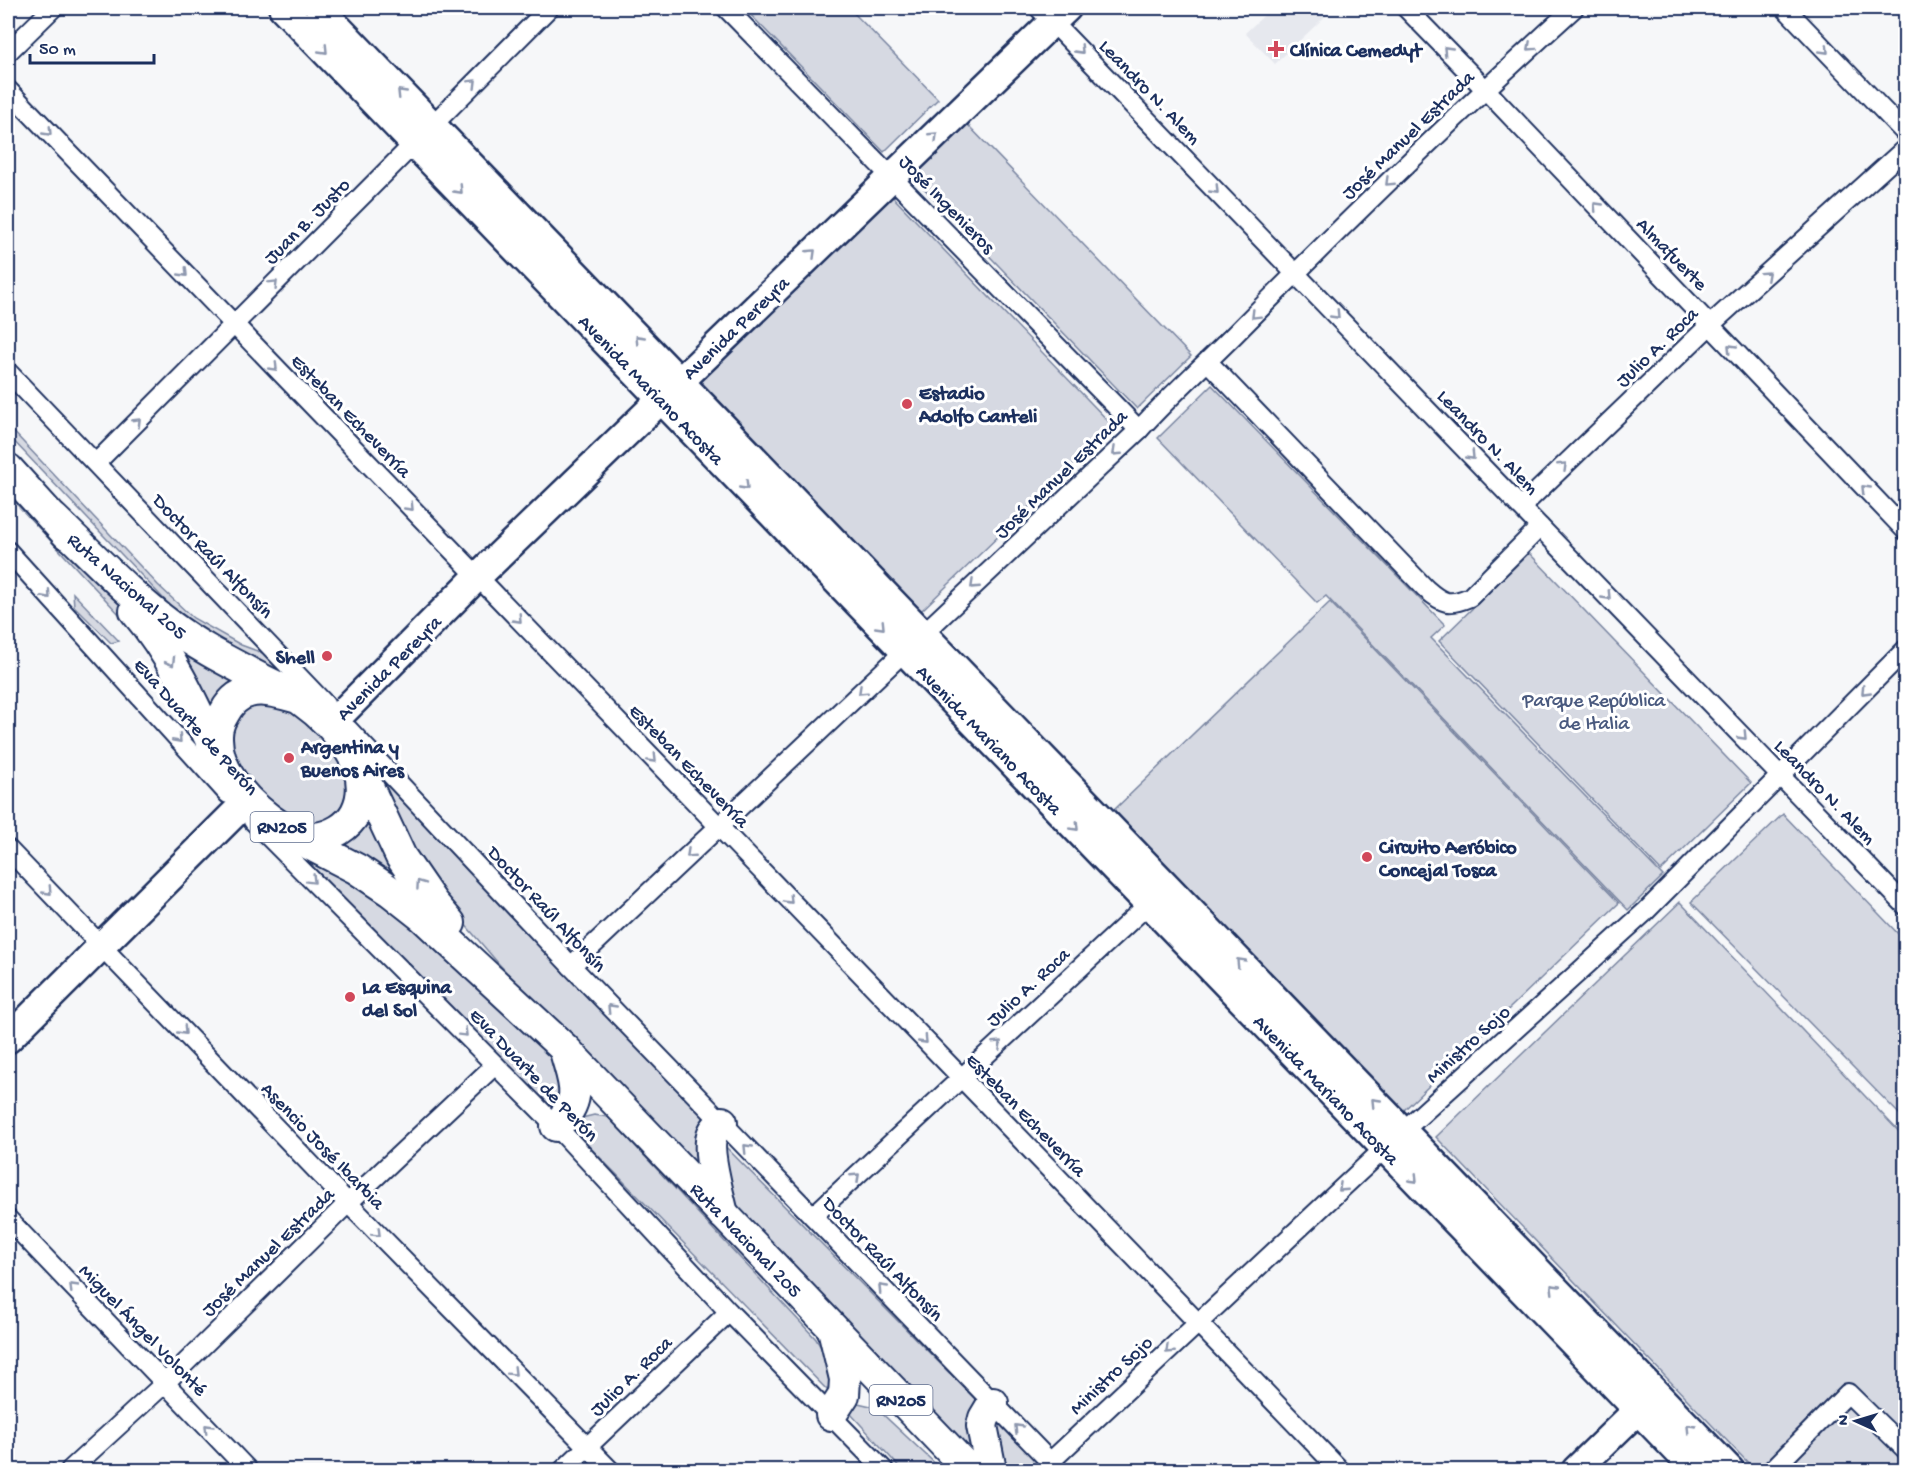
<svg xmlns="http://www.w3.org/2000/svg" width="1913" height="1478" font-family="'Gochi Hand',sans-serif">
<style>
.built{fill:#e6e8ee}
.green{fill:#d6d9e2;stroke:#7884a0;stroke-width:1.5}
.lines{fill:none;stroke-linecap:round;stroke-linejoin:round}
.street-casing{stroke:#1b2f5e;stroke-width:22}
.secondary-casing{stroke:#1b2f5e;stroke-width:32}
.primary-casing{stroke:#1b2f5e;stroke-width:34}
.street{stroke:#fff;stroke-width:18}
.secondary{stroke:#fff;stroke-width:27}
.primary{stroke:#fff;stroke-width:30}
.oneway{stroke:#8d97ae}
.poi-dot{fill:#d1495b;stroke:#fff;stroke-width:2}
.labels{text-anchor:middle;stroke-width:6;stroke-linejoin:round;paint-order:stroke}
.shield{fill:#fff;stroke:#5f6d8e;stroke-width:1.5}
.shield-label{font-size:18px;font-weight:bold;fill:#1b2f5e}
.poi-label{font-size:20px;font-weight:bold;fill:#1b2f5e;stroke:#fff;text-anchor:start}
.street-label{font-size:20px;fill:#1b2f5e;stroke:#fff}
.park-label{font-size:20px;fill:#4a5a7f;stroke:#fff}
</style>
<rect width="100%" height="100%" fill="#f6f7f9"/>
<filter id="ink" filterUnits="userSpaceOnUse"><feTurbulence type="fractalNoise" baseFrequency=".0167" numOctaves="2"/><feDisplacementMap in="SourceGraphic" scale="12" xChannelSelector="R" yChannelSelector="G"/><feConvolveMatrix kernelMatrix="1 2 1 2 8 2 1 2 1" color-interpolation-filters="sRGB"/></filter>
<g filter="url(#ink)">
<polygon class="built" points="1272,8 1334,8 1275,64 1245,33"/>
<g class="green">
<polygon points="744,8 849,8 938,99 884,152"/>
<polygon points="967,124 1191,356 1137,409 913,177"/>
<polygon points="892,196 1113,426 921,611 700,382"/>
<polygon points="1212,385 1445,625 1431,638 1663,876 1628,910 1326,596 1317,603 1158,438"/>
<polygon points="8,426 158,585 193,618 241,645 268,655 294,683 237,654 179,615 8,435"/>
<polygon points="8,484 130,616 206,745 177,713 171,690 151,654 120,615 8,495"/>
<polygon points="1529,553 1751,783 1661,871 1439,641"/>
<polygon points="73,593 119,641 111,643 74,606"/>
<polygon points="1330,602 1619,903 1403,1111 1114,810"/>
<polygon points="152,617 256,683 212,720"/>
<polygon points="250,700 294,705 349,761 345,814 305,831 231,766 228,721"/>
<polygon points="362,754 712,1121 708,1184 498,963 451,908 418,863"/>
<polygon points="365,804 436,915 328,842"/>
<polygon points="1783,814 1905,941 1905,1120 1691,902"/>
<polygon points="271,830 359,877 549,1051 563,1084 560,1116"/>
<polygon points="1680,902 1905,1138 1905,1470 1755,1470 1436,1137"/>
<polygon points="594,1115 608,1117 816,1339 831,1364 833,1396 580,1137 578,1126 582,1118"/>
<polygon points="719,1140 979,1403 982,1470 732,1214"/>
<polygon points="858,1403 875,1407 942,1470 902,1470 850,1413 851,1405"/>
<polygon points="995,1415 1050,1470 995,1470"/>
</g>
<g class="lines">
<g class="street-casing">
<g id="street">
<polyline points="726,8 1139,430"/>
<polyline points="1039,8 1906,906"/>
<polyline points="1406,8 1485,89 1906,531"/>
<polyline points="1785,8 1906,134"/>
<polyline points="8,52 53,8"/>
<polyline points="8,90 1340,1470"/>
<path d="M 1208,362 L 1426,589 C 1443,604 1449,606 1470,597 L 1540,527"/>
<polyline points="8,372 325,704"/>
<polyline points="96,463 549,8"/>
<polyline points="1521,507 1710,325 1906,148"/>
<polyline points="8,551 228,794"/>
<polyline points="348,729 571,966 1058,1470"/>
<polyline points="253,821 556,1126 729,1312 884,1470"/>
<polyline points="8,849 348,1203 610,1470"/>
<path d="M 571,966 L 1139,430 C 1171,394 1208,362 1242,327 C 1350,218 1460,111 1574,8"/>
<polyline points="813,1216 1156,897"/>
<polyline points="8,1219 248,1470"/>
<polyline points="1050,1462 1403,1131 1645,912 1906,649"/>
<polyline points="70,1470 165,1383 348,1203 495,1065"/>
<polyline points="563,1470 729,1312"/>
<polyline points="1772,1470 1848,1393 1906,1450"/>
</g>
</g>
<g class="secondary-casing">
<g id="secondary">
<polyline points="283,8 1696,1470"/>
<polyline points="319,8 1730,1470"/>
<polyline points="330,725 477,577 1067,8"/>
<polyline points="8,1039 248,800"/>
<polyline points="1576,1470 1650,1398"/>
</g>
</g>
<g class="primary-casing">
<g id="primary">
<polyline points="8,469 67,534"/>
<path d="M 54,519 C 92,555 129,595 171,626 C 200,648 233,664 265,681 C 277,687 290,693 301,700 C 333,723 378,769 356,812 C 348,827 332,836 315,838 C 310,838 302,840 297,838 C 292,836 287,831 282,828 C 252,808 216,775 217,736 C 217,724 222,717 228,707 C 245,682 274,691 298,698"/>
<path d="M 135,611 C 170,652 193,702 215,750"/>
<polyline points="362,774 401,857 432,902 450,923"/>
<polyline points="299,839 357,869 390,891 423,917 564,1048 969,1470"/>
<path d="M 722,1122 C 719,1126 714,1129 713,1133 C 705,1147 719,1197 723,1214"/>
<path d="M 556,1126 C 584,1098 574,1085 565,1051"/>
<polyline points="831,1415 844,1395 845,1379 833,1329"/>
<polyline points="991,1470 982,1426 984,1418 993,1403"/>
</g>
</g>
<use href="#street" class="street"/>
<use href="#secondary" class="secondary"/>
<use href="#primary" class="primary"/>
</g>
<defs><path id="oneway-chevron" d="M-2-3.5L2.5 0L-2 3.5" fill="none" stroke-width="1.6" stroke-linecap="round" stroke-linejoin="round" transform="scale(1.5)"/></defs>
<g class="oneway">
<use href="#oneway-chevron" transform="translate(1531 47) rotate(138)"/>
<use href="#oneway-chevron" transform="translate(324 50) rotate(46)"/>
<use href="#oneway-chevron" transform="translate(1080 50) rotate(46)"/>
<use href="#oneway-chevron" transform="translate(1447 50) rotate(-134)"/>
<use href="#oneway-chevron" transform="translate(1825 50) rotate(46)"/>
<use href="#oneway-chevron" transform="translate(473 83) rotate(-45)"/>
<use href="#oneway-chevron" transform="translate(401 93) rotate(-134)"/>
<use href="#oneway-chevron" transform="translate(48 132) rotate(46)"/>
<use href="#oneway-chevron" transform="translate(934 136) rotate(-44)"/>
<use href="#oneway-chevron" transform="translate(1389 182) rotate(136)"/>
<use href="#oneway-chevron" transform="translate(459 190) rotate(46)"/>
<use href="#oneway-chevron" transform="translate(1215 190) rotate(46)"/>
<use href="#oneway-chevron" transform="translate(1597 206) rotate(-134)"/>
<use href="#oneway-chevron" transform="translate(812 253) rotate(-44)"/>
<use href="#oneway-chevron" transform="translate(184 273) rotate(46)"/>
<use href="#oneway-chevron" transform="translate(1766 275) rotate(-42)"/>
<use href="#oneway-chevron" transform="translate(274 284) rotate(-45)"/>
<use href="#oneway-chevron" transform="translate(1255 315) rotate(135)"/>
<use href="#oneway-chevron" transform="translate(1336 315) rotate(46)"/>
<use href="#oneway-chevron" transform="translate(639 339) rotate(-134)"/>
<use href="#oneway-chevron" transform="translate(1731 348) rotate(-134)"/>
<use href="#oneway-chevron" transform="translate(274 367) rotate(46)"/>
<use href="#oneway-chevron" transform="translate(137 422) rotate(-45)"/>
<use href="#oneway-chevron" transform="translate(1116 452) rotate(137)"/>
<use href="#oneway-chevron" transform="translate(1471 456) rotate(46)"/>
<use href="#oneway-chevron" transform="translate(1563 466) rotate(-44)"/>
<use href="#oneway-chevron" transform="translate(745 486) rotate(46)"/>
<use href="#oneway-chevron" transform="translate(1865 489) rotate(-134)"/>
<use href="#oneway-chevron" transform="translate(410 507) rotate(46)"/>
<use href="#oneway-chevron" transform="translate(974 585) rotate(137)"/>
<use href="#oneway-chevron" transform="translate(47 595) rotate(48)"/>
<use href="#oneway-chevron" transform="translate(1607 596) rotate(46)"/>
<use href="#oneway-chevron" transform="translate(518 619) rotate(46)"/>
<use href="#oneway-chevron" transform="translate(881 626) rotate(46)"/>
<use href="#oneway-chevron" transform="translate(171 662) rotate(60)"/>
<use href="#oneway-chevron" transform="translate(862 691) rotate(137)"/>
<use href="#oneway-chevron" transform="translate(1865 691) rotate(134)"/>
<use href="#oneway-chevron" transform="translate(1743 736) rotate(46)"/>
<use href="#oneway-chevron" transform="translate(178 739) rotate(48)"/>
<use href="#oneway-chevron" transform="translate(653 759) rotate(46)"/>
<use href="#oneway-chevron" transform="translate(1075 827) rotate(46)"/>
<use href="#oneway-chevron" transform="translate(690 854) rotate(137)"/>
<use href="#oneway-chevron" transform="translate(312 880) rotate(45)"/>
<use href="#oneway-chevron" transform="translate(420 884) rotate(-125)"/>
<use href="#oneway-chevron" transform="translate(48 891) rotate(46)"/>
<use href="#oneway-chevron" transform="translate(789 900) rotate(46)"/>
<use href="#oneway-chevron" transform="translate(1240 962) rotate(-134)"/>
<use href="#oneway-chevron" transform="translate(611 1008) rotate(-134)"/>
<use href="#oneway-chevron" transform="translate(183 1031) rotate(46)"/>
<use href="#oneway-chevron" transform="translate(464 1033) rotate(45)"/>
<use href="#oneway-chevron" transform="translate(924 1040) rotate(46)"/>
<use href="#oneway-chevron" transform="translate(998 1044) rotate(-43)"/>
<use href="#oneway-chevron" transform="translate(1375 1102) rotate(-134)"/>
<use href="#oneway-chevron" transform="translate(747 1148) rotate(-134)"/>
<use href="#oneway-chevron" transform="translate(856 1177) rotate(-43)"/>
<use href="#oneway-chevron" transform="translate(1414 1179) rotate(46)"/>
<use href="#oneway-chevron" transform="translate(1342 1188) rotate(137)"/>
<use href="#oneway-chevron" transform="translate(377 1233) rotate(45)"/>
<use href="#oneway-chevron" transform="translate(73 1287) rotate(-134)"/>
<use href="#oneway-chevron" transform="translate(882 1288) rotate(-134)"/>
<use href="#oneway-chevron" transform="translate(1554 1288) rotate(-134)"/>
<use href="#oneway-chevron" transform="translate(1169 1350) rotate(137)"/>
<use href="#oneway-chevron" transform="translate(513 1372) rotate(45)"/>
<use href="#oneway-chevron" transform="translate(208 1428) rotate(-134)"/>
<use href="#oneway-chevron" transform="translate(1018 1428) rotate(-134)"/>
<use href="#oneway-chevron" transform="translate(1690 1428) rotate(-134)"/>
</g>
</g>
<g class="poi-dot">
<path d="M1273 40h6v6h6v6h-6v6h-6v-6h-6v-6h6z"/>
<circle cx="907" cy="404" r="6"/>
<circle cx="327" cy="656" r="6"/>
<circle cx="289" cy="758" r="6"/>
<circle cx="1367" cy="857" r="6"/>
<circle cx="350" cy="997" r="6"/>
</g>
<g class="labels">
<g class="shield">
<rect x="250.5" y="812" width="63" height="30" rx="4.5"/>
<rect x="869.5" y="1385" width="63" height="30" rx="4.5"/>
</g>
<g class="shield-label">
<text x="282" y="833">RN205</text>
<text x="901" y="1406">RN205</text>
</g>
<g class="poi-label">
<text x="1290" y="56">Clínica Cemedyt</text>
<text x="919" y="399">Estadio<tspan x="919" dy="23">Adolfo Canteli</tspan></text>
<text x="315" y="663" text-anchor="end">Shell</text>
<text x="301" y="753">Argentina y<tspan x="301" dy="23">Buenos Aires</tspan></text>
<text x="1379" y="853">Circuito Aeróbico<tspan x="1379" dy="23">Concejal Tosca</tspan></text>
<text x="362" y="993">La Esquina<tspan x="362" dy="23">del Sol</tspan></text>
</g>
<g class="street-label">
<text transform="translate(1151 91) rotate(46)" y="7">Leandro N. Alem</text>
<text transform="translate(1407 134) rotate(-44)" y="7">José Manuel Estrada</text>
<text transform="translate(948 203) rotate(46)" y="7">José Ingenieros</text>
<text transform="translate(306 220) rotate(-45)" y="7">Juan B. Justo</text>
<text transform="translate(1673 253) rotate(46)" y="7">Almafuerte</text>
<text transform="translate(735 327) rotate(-44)" y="7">Avenida Pereyra</text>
<text transform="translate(1656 346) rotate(-44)" y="7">Julio A. Roca</text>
<text transform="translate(652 389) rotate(46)" y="7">Avenida Mariano Acosta</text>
<text transform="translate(352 415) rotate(46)" y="7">Esteban Echeverría</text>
<text transform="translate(1489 441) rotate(46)" y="7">Leandro N. Alem</text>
<text transform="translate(1060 473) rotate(-44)" y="7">José Manuel Estrada</text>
<text transform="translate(214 555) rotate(46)" y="7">Doctor Raúl Alfonsín</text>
<text transform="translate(128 585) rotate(41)" y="7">Ruta Nacional 205</text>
<text transform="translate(388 667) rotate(-45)" y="7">Avenida Pereyra</text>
<text transform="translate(197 726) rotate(48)" y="7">Eva Duarte de Perón</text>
<text transform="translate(990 739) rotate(46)" y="7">Avenida Mariano Acosta</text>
<text transform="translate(690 765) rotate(46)" y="7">Esteban Echeverría</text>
<text transform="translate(1826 791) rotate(46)" y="7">Leandro N. Alem</text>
<text transform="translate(548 908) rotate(47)" y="7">Doctor Raúl Alfonsín</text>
<text transform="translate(1027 986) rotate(-43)" y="7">Julio A. Roca</text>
<text transform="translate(1467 1043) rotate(-42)" y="7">Ministro Sojo</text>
<text transform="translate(535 1074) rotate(46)" y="7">Eva Duarte de Perón</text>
<text transform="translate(1327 1089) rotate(46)" y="7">Avenida Mariano Acosta</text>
<text transform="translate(1027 1114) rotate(46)" y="7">Esteban Echeverría</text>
<text transform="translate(324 1145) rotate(46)" y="7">Asencio José Ibarbia</text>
<text transform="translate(747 1239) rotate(46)" y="7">Ruta Nacional 205</text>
<text transform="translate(267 1251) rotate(-44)" y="7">José Manuel Estrada</text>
<text transform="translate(884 1258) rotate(46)" y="7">Doctor Raúl Alfonsín</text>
<text transform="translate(144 1329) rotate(46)" y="7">Miguel Ángel Volonté</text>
<text transform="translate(1110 1374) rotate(-43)" y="7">Ministro Sojo</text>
<text transform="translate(630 1375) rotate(-44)" y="7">Julio A. Roca</text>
</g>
<g class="park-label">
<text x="1594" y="706">Parque República<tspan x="1594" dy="23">de Italia</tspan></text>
</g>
</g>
<rect width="1913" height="1478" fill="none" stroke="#fff" stroke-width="30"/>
<rect x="15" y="15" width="1883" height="1448" fill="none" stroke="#1b2f5e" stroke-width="2" filter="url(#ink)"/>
<g transform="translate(1856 1421) rotate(274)" stroke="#ffffff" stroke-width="4.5" paint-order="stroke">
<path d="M0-4.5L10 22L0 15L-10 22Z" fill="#1b2f5e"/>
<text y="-9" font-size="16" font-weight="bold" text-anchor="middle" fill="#1b2f5e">N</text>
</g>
<path d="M30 54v9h124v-9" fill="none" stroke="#1b2f5e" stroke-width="3"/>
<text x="39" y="54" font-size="18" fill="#1b2f5e" stroke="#ffffff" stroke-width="4.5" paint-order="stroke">50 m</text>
</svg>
